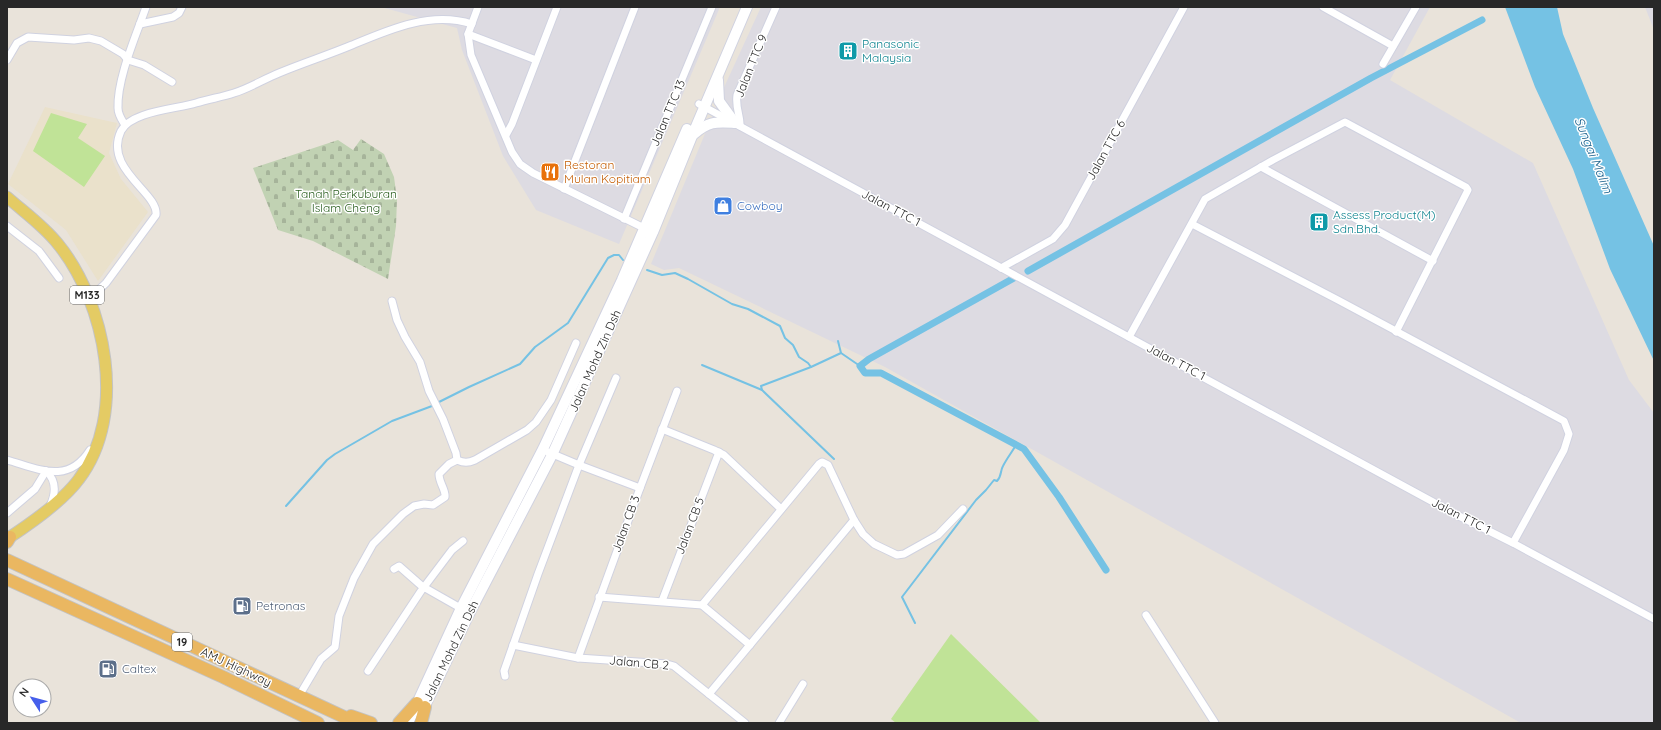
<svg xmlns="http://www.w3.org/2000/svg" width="1661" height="730" font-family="Quicksand,sans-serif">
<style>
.industrial{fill:#dddbe2}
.education{fill:#eae1cb}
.cemetery{fill:url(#cemetery-stones)}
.pitch{fill:#c0e397}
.water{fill:#75c2e4}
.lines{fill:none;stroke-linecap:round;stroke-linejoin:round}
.stream{stroke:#75c2e4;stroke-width:2}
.canal{stroke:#75c2e4;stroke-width:7}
.minor-casing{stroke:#d0d2e0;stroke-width:9}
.secondary-casing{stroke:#d0d2e0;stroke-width:12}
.primary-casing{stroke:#c3c3c3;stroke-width:13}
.trunk-casing{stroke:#c3c3c3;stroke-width:14}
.minor{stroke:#fff;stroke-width:7}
.secondary{stroke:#fff;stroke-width:10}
.primary{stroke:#e4cb64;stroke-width:11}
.trunk{stroke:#eab761;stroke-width:12}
.labels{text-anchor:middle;stroke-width:3;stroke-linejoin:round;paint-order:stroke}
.shield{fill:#fff;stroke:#686868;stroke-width:1}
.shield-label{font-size:11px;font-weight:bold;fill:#282828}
.culture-label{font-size:12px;fill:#0d838f;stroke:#fff;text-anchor:start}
.street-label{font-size:12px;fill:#282828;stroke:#fff}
.food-label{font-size:12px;fill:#c56008;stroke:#fff;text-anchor:start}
.park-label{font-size:12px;fill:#2a5e1f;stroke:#fff}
.shop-label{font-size:12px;fill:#366cbe;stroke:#fff;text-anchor:start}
.service-label{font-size:12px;fill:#4e5e75;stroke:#fff;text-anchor:start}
.water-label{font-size:13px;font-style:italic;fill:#18608c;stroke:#fff}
</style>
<defs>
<pattern id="cemetery-stones" width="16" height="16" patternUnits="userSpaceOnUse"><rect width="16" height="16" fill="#c1d2b3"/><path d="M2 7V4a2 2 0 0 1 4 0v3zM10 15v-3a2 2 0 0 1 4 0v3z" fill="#a6b49a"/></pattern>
</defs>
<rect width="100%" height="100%" fill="#e9e3da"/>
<g class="industrial">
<polygon points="381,7 720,7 619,244 536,210 503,156 462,50 457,28"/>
<polygon points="761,7 1430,7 1390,80 1533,163 1629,380 1654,413 1654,723 1521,723 885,367 679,268 664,270 651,264 726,83"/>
<polygon points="1645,7 1654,7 1654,30"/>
</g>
<polygon class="education" points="45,107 117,123 109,153 121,179 148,212 98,281 66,230 8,184"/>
<polygon class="cemetery" points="361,139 384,154 394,177 397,199 396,226 388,279 313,241 278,230 253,168 338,140 353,150"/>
<g class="pitch">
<polygon points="51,113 87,124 78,138 105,156 84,187 33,151"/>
<polygon points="951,634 1040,722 1043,723 896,723 891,719"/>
</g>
<polygon class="water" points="1505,7 1557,7 1563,34 1593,108 1654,246 1654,361 1610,269 1573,169 1535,87"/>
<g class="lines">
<g class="stream">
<polyline points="647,270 662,275 675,273 688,279 732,304 748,309 780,326 785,338 793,345 799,357 808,363 811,367"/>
<polyline points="838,341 841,353"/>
<polyline points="702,365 762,390"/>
<polyline points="439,402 469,387 520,364 535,347 568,323 608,258 614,255 619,255 623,260"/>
<polyline points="834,459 762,390 761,386 811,367 841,353 860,366"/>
<polyline points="286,506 327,460 335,454 392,421 432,406"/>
<path d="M 915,623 L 902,597 L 976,500 L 986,490 L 994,480 L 997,481 C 1002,476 1000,471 1003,466 C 1007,458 1012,452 1016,445"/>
</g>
<g class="canal">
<polyline points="1028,271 1371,78 1482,20"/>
<polyline points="1014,278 869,359 860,366 865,373 881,373 1024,449 1059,497 1106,570"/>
</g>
<g class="minor-casing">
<g id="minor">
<polyline points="478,7 468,34 471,55 512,152 520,164 533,173 648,230"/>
<polyline points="1323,7 1393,46"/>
<polyline points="140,24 173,17 179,13 182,7"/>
<polyline points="468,34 536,60"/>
<polyline points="7,60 17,43 28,37 74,40 89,38 101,41 123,54 128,60 144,65 172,82"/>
<polyline points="1383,64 1416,7"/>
<polyline points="699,104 1457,515 1513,543 1654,619"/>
<path d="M 125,125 C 122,120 118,115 118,108 C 117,78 136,36 146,7"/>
<path d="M 740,126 C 741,117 735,108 737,95 L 776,7"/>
<polyline points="506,135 512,124 557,7"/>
<polyline points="1261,167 1433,261"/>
<polyline points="564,189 635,7"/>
<polyline points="624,219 712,7"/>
<polyline points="1192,224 1338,300 1564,421 1569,434 1564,450 1513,543"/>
<polyline points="7,226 39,251 59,278"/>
<polyline points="1001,268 1053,239 1065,225 1184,7"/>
<path d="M 89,299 L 106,283 L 156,215 C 159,193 103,169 121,131 C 131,111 177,109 196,103 C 209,99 222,97 234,93 C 250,88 264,79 279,73 C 303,63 328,55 352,45 C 390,29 431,11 472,24"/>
<path d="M 392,301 L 397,320 L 405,337 L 420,362 L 429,391 L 443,419 L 456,453 L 457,460 C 464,463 468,463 475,460 L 527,430 L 536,422 L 551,400 L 576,343"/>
<polyline points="1129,337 1205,199 1273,160 1345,122 1466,187 1468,190 1396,332"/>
<polyline points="662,429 714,450 724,455 781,509"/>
<polyline points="548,452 579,465 640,488"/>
<path d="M 7,460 C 39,469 68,485 90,450"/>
<path d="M 46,471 C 57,481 56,493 50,506"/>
<polyline points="7,513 35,489 46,471"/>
<polyline points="394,569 399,566 424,588 427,589 464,610"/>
<polyline points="599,597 702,605 750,645"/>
<polyline points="662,601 719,452"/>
<polyline points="702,605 819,464 822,462 828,465 854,520 863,534 874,544 897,555 904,554 938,535 963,509"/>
<polyline points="1146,615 1215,723"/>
<polyline points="513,645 578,658 667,664 674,666 745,723"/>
<polyline points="578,658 640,488 677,391"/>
<polyline points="368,671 421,591 452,550 463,541"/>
<polyline points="505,676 504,671 538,574 579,465 616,378"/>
<polyline points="709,694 854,520"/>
<path d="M 299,696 L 321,659 L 335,647 L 339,616 L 354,578 L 373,544 L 403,514 L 414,506 L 424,504 L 433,505 L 445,497 C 446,490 439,483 439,474 L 449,464 L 457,460"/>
<polyline points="779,723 803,684"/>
</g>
</g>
<g class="secondary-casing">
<g id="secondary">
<polyline points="718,80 719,101 735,123"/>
<path d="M 694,134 C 709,121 716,122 735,123"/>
<polyline points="422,712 469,614 552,455 653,232 692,136 747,7"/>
<polyline points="408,723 461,608 543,449 622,280 687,129"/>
</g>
</g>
<g class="primary-casing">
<path id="primary" d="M 7,197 C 24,212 44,226 58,244 C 106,303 128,415 79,479 C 63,501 30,524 7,539"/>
</g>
<g class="trunk-casing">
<g id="trunk">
<polyline points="7,542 10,537"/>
<polyline points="7,560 357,723"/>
<polyline points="7,579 223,677 318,723"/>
<polyline points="351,716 371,723"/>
<polyline points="399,723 417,703"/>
<polyline points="421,723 425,707"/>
</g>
</g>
<use href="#minor" class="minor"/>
<use href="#secondary" class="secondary"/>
<use href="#primary" class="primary"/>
<use href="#trunk" class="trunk"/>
</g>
<defs>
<g id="building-square" transform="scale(1)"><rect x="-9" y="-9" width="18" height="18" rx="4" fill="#0f9aa8" stroke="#fff"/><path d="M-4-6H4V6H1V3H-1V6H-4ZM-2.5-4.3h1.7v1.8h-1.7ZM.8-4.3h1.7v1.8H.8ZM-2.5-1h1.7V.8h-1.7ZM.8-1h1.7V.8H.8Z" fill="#fff"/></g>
<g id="restaurant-square" transform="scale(1)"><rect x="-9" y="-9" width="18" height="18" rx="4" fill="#e8710a" stroke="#fff"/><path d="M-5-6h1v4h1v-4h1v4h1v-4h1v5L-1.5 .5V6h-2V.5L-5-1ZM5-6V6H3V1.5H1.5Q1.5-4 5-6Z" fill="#fff"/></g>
<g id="shop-square" transform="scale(1)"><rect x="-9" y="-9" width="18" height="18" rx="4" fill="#3f7fe0" stroke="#fff"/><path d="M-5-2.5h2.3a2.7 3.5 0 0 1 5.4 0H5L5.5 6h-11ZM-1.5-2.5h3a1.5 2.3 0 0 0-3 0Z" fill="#fff"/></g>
<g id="fuel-square" transform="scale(1)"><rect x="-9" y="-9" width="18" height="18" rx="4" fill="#5c6f8a" stroke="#fff"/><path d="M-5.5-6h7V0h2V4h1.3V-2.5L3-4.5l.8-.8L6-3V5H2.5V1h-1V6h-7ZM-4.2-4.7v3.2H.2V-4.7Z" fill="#fff"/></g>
</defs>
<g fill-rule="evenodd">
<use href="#building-square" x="848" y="51"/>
<use href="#restaurant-square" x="550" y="172"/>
<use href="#shop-square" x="723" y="206"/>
<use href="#building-square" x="1319" y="222"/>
<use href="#fuel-square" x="242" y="606"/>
<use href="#fuel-square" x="108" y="669"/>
</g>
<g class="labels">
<g class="shield">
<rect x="70" y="286" width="34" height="18" rx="3"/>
<rect x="172" y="633" width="20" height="18" rx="3"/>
</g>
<g class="shield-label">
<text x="87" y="299">M133</text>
<text x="182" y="646">19</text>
</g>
<g class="culture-label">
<text x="862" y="48">Panasonic<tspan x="862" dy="14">Malaysia</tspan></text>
<text x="1333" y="219">Assess Product(M)<tspan x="1333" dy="14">Sdn.Bhd.</tspan></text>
</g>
<g class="street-label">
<text transform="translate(751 66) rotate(-68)" y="4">Jalan TTC 9</text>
<text transform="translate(668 113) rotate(-67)" y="4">Jalan TTC 13</text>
<text transform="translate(1106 150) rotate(-61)" y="4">Jalan TTC 6</text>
<text transform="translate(891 208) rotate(28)" y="4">Jalan TTC 1</text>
<text transform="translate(595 361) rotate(-66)" y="4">Jalan Mohd Zin Dsh</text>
<text transform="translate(1176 362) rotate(28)" y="4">Jalan TTC 1</text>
<text transform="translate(1461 516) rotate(27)" y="4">Jalan TTC 1</text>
<text transform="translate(626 524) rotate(-70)" y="4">Jalan CB 3</text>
<text transform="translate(690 526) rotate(-69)" y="4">Jalan CB 5</text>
<text transform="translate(451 651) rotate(-64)" y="4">Jalan Mohd Zin Dsh</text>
<text transform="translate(639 663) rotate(5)" y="4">Jalan CB 2</text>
<text transform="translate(236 667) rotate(25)" y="4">AMJ Highway</text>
</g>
<g class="food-label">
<text x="564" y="169">Restoran<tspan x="564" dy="14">Mulan Kopitiam</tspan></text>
</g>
<g class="park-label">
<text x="346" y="198">Tanah Perkuburan<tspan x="346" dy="14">Islam Cheng</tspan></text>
</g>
<g class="shop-label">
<text x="737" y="210">Cowboy</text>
</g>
<g class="service-label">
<text x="256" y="610">Petronas</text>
<text x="122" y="673">Caltex</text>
</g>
<g class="water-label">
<text transform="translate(1594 155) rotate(68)" y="5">Sungai Malim</text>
</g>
</g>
<rect width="1661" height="730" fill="none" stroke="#282828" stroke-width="16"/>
<g transform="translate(32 698) rotate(306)"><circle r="19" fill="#ffffff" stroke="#a9a9a9"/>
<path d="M0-3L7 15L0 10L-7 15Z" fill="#465feb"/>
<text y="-6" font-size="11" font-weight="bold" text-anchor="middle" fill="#282828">N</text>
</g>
</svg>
